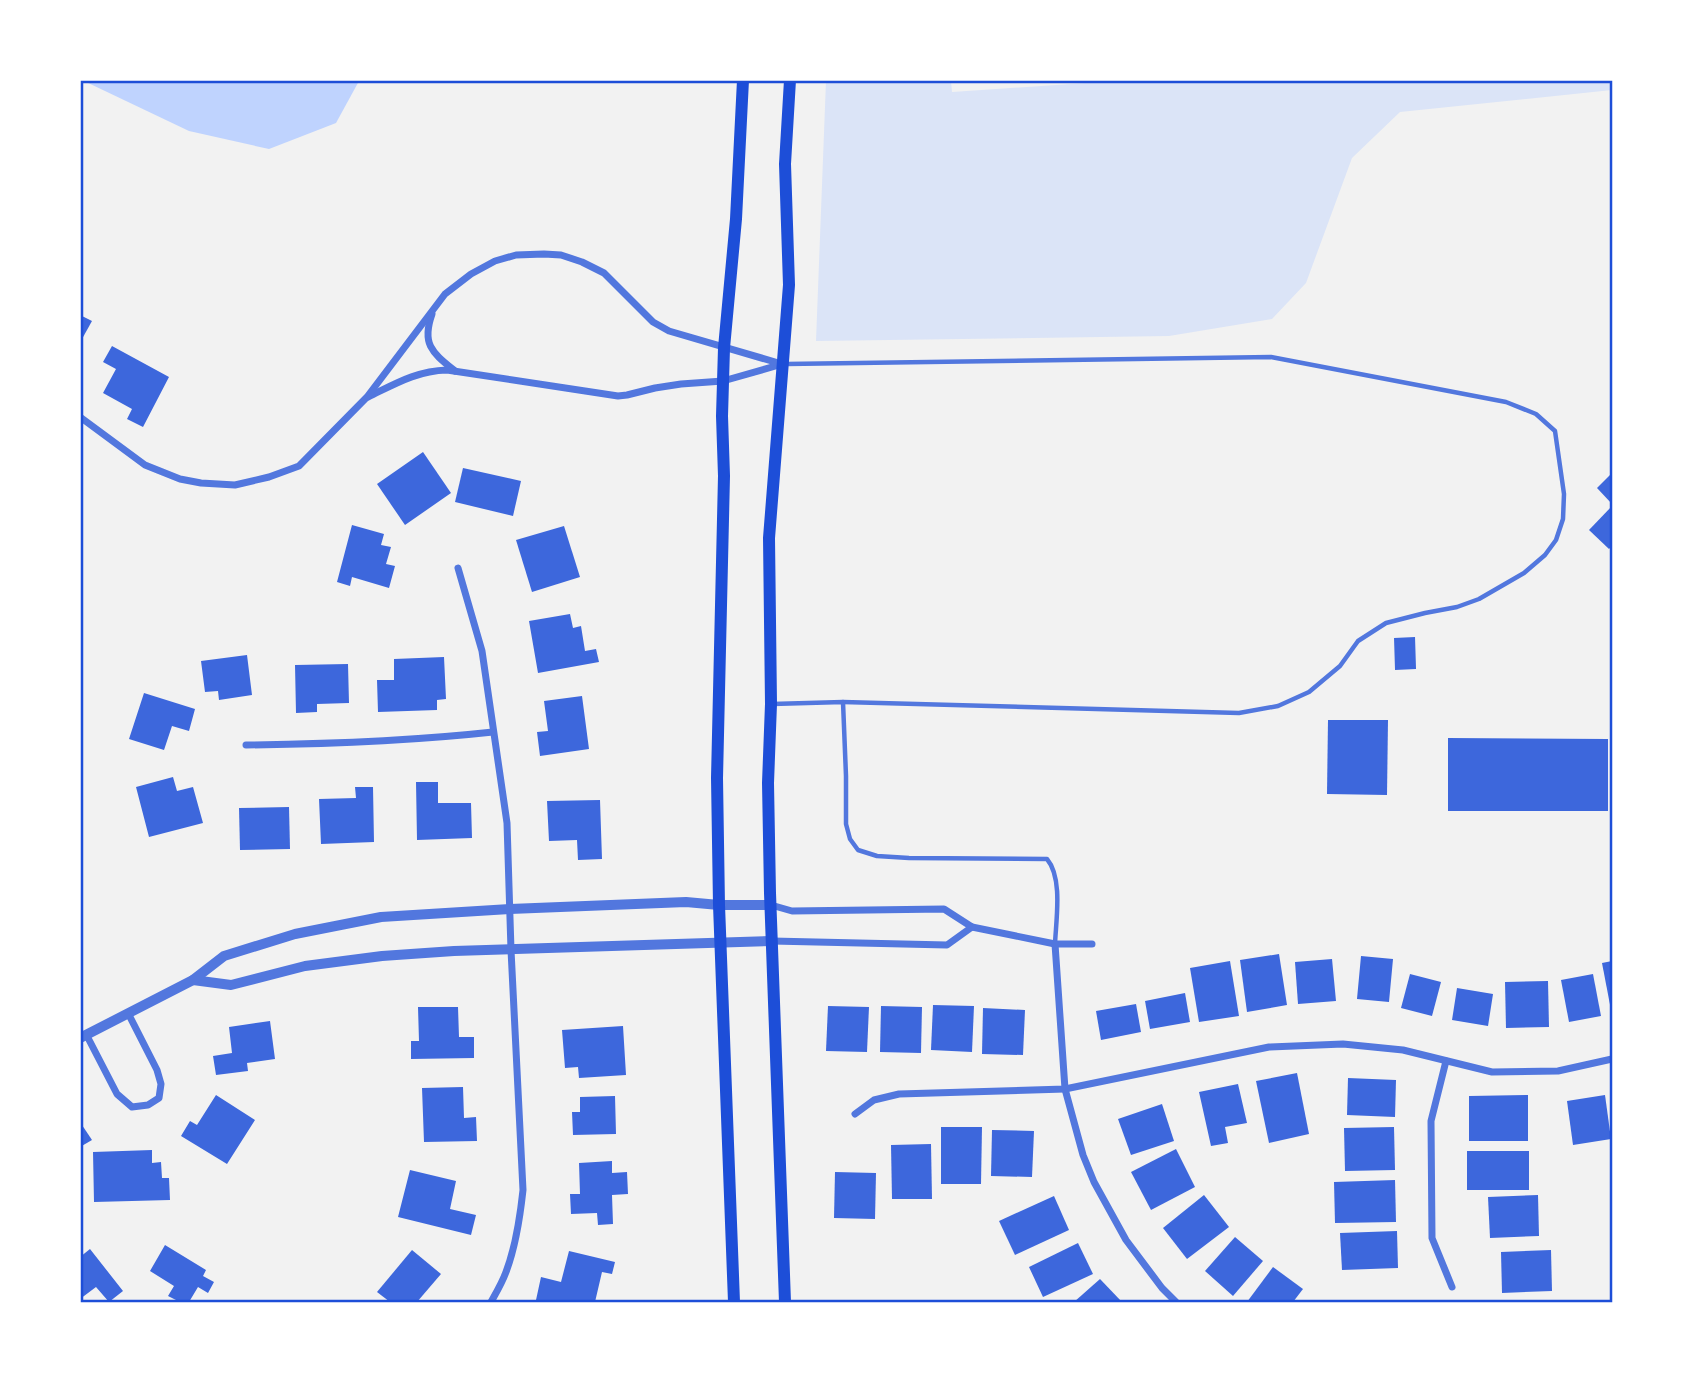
<svg xmlns="http://www.w3.org/2000/svg" width="1693" height="1383" font-family="'Roboto Condensed',sans-serif">
<style>
.green{fill:#dbe4f7}
.water{fill:#bfd3fe}
.building{fill:#3d67dc}
.lines{fill:none;stroke-linecap:round;stroke-linejoin:round}
.service{stroke:#5277de;stroke-width:4.5}
.minor{stroke:#5277de;stroke-width:7}
.tertiary{stroke:#5277de;stroke-width:10}
.secondary{stroke:#1d4ed8;stroke-width:12}
.neatline{fill:none;stroke:#1d4ed8;stroke-width:2.5}
</style>
<rect width="100%" height="100%" fill="#f2f2f2"/>
<polygon class="green" points="1129,80 1612,80 1612,90 1400,112 1352,158 1306,283 1272,319 1169,336 816,341 826,81 951,81 952,92"/>
<polygon class="water" points="84,81 359,80 359,81 336,123 269,149 189,131"/>
<g class="building">
<polygon points="80,315 92,321 82,339 80,338"/>
<polygon points="112,346 169,377 143,427 127,419 132,409 103,393 116,369 103,362"/>
<polygon points="423,452 451,493 405,525 377,484"/>
<polygon points="463,468 521,481 513,516 455,502"/>
<polygon points="1611,474 1612,475 1612,504 1597,488"/>
<polygon points="1612,506 1612,546 1609,549 1589,530"/>
<polygon points="352,525 384,534 381,545 391,547 386,564 395,566 389,588 352,577 350,586 337,582"/>
<polygon points="564,526 580,577 532,592 516,540"/>
<polygon points="570,614 573,628 581,626 585,651 596,649 599,662 538,673 529,621"/>
<polygon points="1415,637 1416,669 1395,670 1394,638"/>
<polygon points="247,655 252,695 219,700 218,691 205,692 201,661"/>
<polygon points="444,657 446,699 437,700 437,710 378,712 377,680 394,680 394,659"/>
<polygon points="348,664 349,703 317,704 317,712 296,713 295,665"/>
<polygon points="144,693 195,709 189,731 172,726 164,750 129,739"/>
<polygon points="582,696 589,749 540,756 537,732 548,731 544,701"/>
<polygon points="1328,720 1388,720 1387,795 1327,794"/>
<polygon points="1448,738 1608,739 1608,811 1448,811"/>
<polygon points="173,777 177,791 193,787 203,823 149,837 136,787"/>
<polygon points="416,782 438,782 438,803 471,803 472,838 417,840"/>
<polygon points="355,787 373,787 374,842 321,844 319,799 356,798"/>
<polygon points="600,800 602,859 578,860 577,840 549,841 547,801"/>
<polygon points="289,807 290,849 240,850 239,808"/>
<polygon points="1279,954 1287,1005 1247,1012 1240,960"/>
<polygon points="1361,956 1393,959 1389,1002 1357,999"/>
<polygon points="1332,959 1336,1001 1298,1004 1295,962"/>
<polygon points="1230,961 1239,1016 1199,1022 1190,968"/>
<polygon points="1612,961 1612,1010 1611,1010 1602,963"/>
<polygon points="1410,974 1441,982 1432,1016 1401,1008"/>
<polygon points="1593,974 1601,1016 1569,1022 1561,980"/>
<polygon points="1548,981 1549,1027 1506,1028 1505,982"/>
<polygon points="1457,988 1493,994 1488,1026 1452,1020"/>
<polygon points="1185,993 1190,1022 1150,1029 1145,1001"/>
<polygon points="1136,1004 1141,1032 1101,1040 1096,1011"/>
<polygon points="933,1005 974,1006 972,1052 931,1050"/>
<polygon points="828,1006 869,1007 867,1052 826,1051"/>
<polygon points="881,1006 922,1007 921,1053 880,1052"/>
<polygon points="418,1007 458,1007 459,1037 474,1037 474,1058 411,1059 411,1041 419,1041"/>
<polygon points="983,1008 1025,1010 1023,1055 982,1054"/>
<polygon points="270,1021 275,1059 247,1063 248,1071 216,1075 213,1056 232,1053 229,1027"/>
<polygon points="623,1026 626,1075 579,1078 578,1067 565,1068 562,1030"/>
<polygon points="1297,1073 1309,1134 1269,1143 1256,1081"/>
<polygon points="1348,1078 1396,1080 1395,1117 1347,1115"/>
<polygon points="1238,1084 1247,1123 1225,1127 1228,1143 1211,1146 1199,1092"/>
<polygon points="463,1087 464,1118 476,1117 477,1141 424,1142 422,1088"/>
<polygon points="216,1095 255,1120 227,1164 181,1136 190,1121 197,1125"/>
<polygon points="1528,1095 1528,1141 1469,1141 1469,1096"/>
<polygon points="1605,1095 1611,1139 1573,1145 1567,1101"/>
<polygon points="615,1096 616,1134 573,1135 572,1112 580,1112 580,1097"/>
<polygon points="1162,1104 1174,1141 1131,1155 1118,1119"/>
<polygon points="80,1122 92,1140 80,1147"/>
<polygon points="941,1127 982,1127 981,1184 941,1184"/>
<polygon points="1394,1127 1395,1170 1345,1171 1344,1128"/>
<polygon points="992,1130 1034,1131 1032,1177 991,1176"/>
<polygon points="931,1144 932,1199 892,1199 891,1145"/>
<polygon points="1176,1149 1195,1187 1151,1210 1131,1172"/>
<polygon points="152,1150 152,1163 161,1162 162,1178 169,1178 170,1200 94,1202 93,1152"/>
<rect x="1467" y="1151" width="62" height="39"/>
<polygon points="612,1161 612,1173 627,1172 628,1194 612,1195 613,1224 598,1225 597,1213 571,1214 570,1194 580,1194 579,1163"/>
<polygon points="410,1170 456,1181 450,1209 476,1215 471,1235 398,1217"/>
<polygon points="835,1172 876,1173 875,1219 834,1218"/>
<polygon points="1395,1180 1396,1222 1335,1223 1334,1182"/>
<polygon points="1204,1195 1229,1227 1187,1259 1163,1228"/>
<polygon points="1538,1195 1539,1236 1490,1238 1488,1197"/>
<polygon points="1054,1196 1069,1230 1015,1255 999,1221"/>
<polygon points="1397,1231 1398,1268 1342,1270 1340,1233"/>
<polygon points="1235,1237 1263,1261 1233,1296 1205,1271"/>
<polygon points="1078,1243 1093,1274 1043,1297 1029,1267"/>
<polygon points="165,1245 206,1270 203,1276 214,1282 208,1293 198,1287 189,1302 180,1302 168,1296 174,1286 150,1271"/>
<polygon points="90,1249 123,1291 109,1302 96,1287 80,1299 80,1257"/>
<polygon points="412,1250 441,1274 417,1302 390,1302 377,1292"/>
<polygon points="1551,1250 1552,1291 1502,1293 1501,1252"/>
<polygon points="569,1251 615,1262 612,1274 602,1272 595,1302 545,1302 536,1300 541,1277 561,1282"/>
<polygon points="1273,1267 1303,1289 1293,1302 1247,1302"/>
<polygon points="1100,1279 1122,1302 1074,1302"/>
</g>
<g class="lines">
<g class="service">
<polyline points="786,364 1271,357 1506,402 1536,414 1555,431 1564,494 1563,519 1556,540 1545,555 1524,573 1479,599 1457,607 1425,613 1386,623 1358,641 1340,666 1309,692 1278,706 1239,713 843,702"/>
<path d="M 772,704 L 843,702 L 846,776 L 846,824 L 850,839 L 858,850 L 877,856 L 909,858 L 1047,859 C 1063,878 1056,920 1055,944"/>
</g>
<g class="minor">
<path d="M 432,314 C 421,345 433,353 455,371"/>
<path d="M 368,397 C 395,384 416,371 447,370 L 618,396 L 627,395 L 655,388 L 681,384 L 723,381 L 779,365"/>
<polyline points="80,417 145,465 180,479 201,483 235,485 269,477 299,466 367,397 445,294 471,274 495,261 516,255 544,254 561,255 582,262 604,273 653,322 669,331 782,364"/>
<path d="M 458,568 L 482,651 L 507,823 L 511,950 L 523,1190 C 520,1218 516,1246 506,1272 C 502,1283 496,1293 491,1302"/>
<path d="M 246,745 C 329,744 411,741 493,732"/>
<polyline points="771,905 792,911 944,909 972,927 1055,944 1092,944"/>
<polyline points="772,941 947,945 972,927"/>
<polyline points="1055,944 1065,1089 1083,1155 1094,1182 1126,1240 1162,1288 1176,1302"/>
<polyline points="86,1034 117,1094 132,1107 148,1105 159,1098 161,1084 157,1070 128,1013"/>
<polyline points="1446,1061 1431,1121 1432,1238 1452,1287"/>
<polyline points="855,1114 874,1100 899,1094 1065,1089 1269,1047 1343,1044 1403,1050 1492,1072 1558,1071 1612,1059"/>
</g>
<g class="tertiary">
<polyline points="193,980 231,985 305,966 382,956 454,951 772,941"/>
<polyline points="80,1038 193,980 224,956 295,934 381,917 510,909 686,902 719,905 771,905"/>
</g>
<g class="secondary">
<polyline points="734,1302 719,905 717,778 724,476 722,416 724,348 736,219 743,80"/>
<polyline points="785,1302 770,893 768,783 771,704 769,538 789,285 785,164 790,80"/>
</g>
</g>
<rect width="1693" height="1383" fill="none" stroke="#ffffff" stroke-width="164"/>
<rect x="82" y="82" width="1529" height="1219" class="neatline"/>
</svg>
